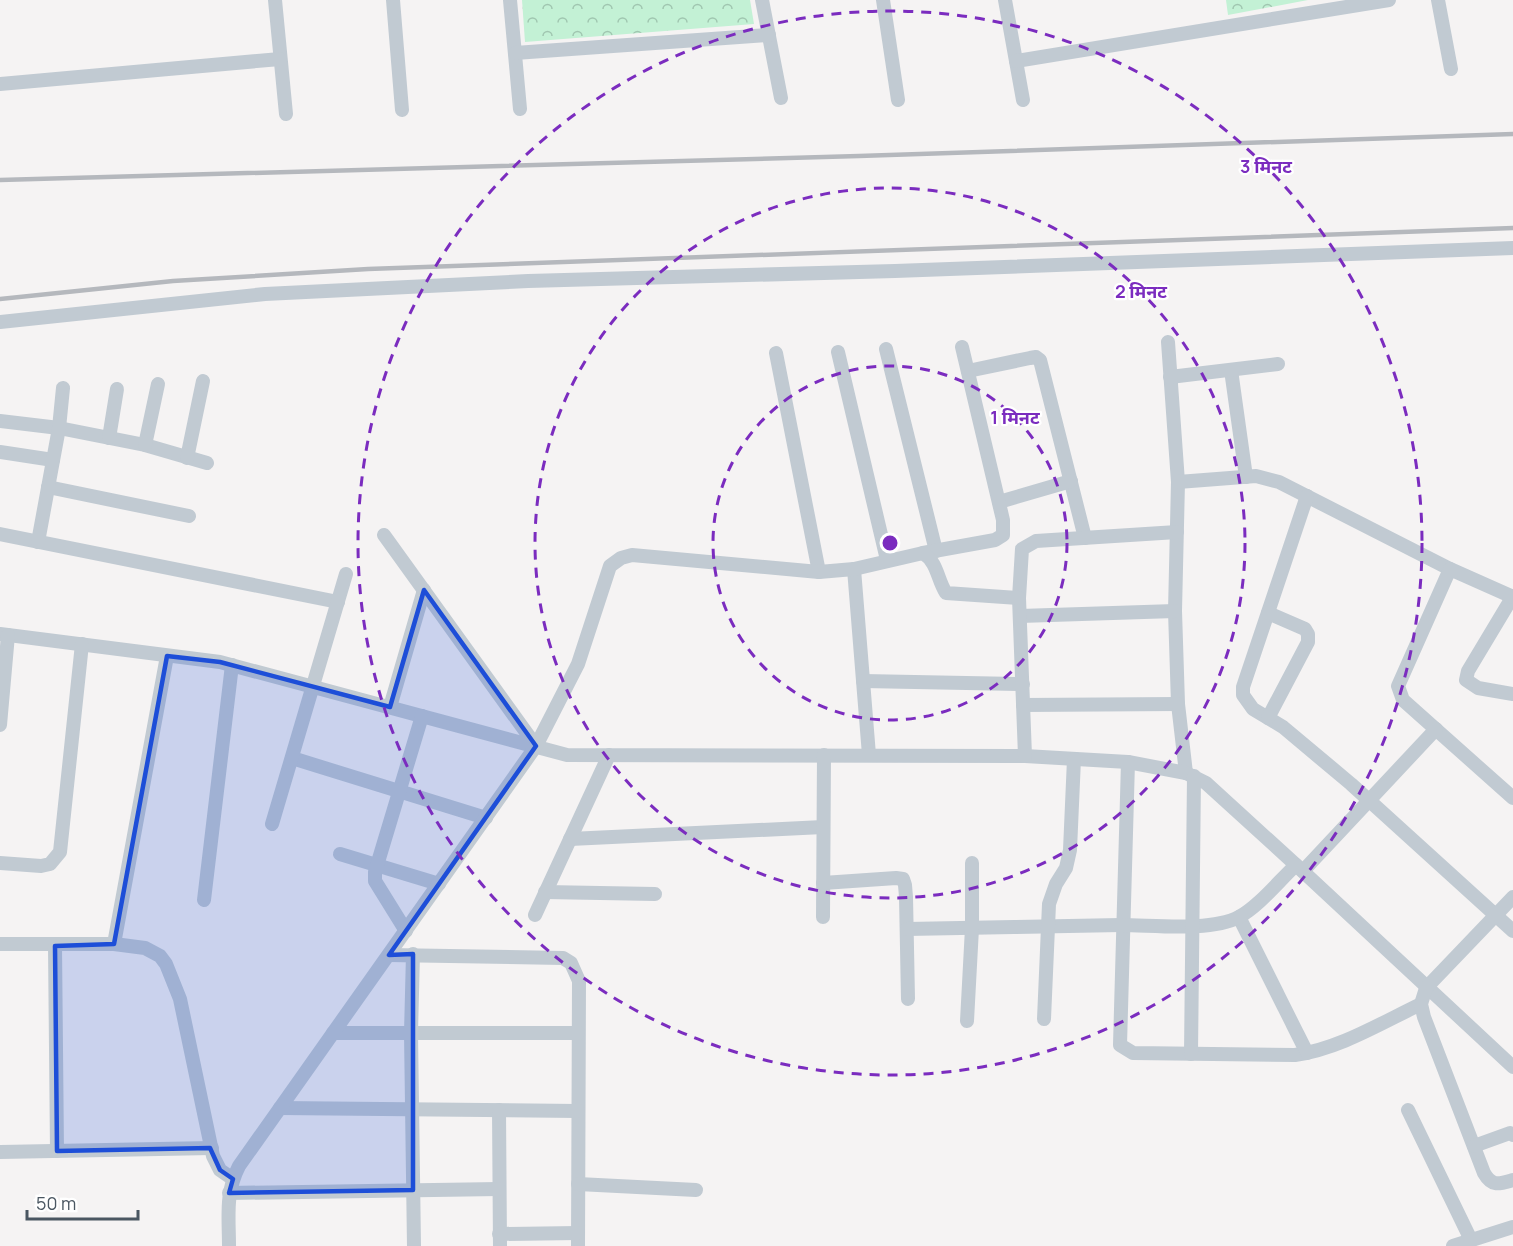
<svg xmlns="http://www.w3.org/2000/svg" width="1513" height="1246" font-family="Manrope,'Noto Sans Devanagari',sans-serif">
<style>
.forest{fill:url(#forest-crowns)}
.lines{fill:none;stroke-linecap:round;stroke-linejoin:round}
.minor{stroke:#c1cad2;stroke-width:14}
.rail{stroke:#b5b8bd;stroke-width:4.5}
.marked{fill:#1d4ed8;fill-opacity:0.2;stroke:#1d4ed8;stroke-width:4.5;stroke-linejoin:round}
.ring{fill:none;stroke:#7b2cbf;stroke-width:3;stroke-dasharray:10 8}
.centre{fill:#7b2cbf;stroke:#fff;stroke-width:3}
.ring-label{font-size:18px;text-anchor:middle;font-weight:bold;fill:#7b2cbf;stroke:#fff;stroke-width:4.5;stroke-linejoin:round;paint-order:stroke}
</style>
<defs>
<pattern id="forest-crowns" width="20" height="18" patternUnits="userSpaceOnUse" patternTransform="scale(1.5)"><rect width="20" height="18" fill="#c3f1d5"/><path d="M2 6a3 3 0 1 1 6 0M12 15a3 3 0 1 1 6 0" fill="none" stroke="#a0c6b0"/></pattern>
</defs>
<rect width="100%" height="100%" fill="#f5f3f3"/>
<g class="forest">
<polygon points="522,0 750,0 754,24 525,42"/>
<polygon points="1226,0 1308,0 1228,15"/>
</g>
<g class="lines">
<g class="minor">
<polyline points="275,0 286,114"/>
<polyline points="393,0 402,110"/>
<polyline points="510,0 520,109"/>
<polyline points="762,0 781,98"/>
<polyline points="883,0 898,100"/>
<polyline points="1005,0 1023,100"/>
<polyline points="1438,0 1451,69"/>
<polyline points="515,53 769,35"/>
<polyline points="1016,61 1389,0"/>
<polyline points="0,84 280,59"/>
<polyline points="0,322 265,294 528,281 895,271 1513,248"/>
<polyline points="1168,342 1178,482 1175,611 1178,704 1186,773"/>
<polyline points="886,349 936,551"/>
<polyline points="838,352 887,560"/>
<polyline points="776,353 819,572"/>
<polyline points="1231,370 1246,477"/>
<polyline points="968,371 1030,358 1036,357 1040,360 1085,538"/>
<polyline points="1170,377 1278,364"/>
<polyline points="0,421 59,428 145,445 207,463"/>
<polyline points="109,438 117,389"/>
<polyline points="145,445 158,384"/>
<polyline points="0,452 53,460"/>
<polyline points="187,458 203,381"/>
<polyline points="1178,482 1256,476 1279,482 1450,569"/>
<polyline points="48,487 189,516"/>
<polyline points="1307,496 1243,687 1243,695 1253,709 1283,727 1351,784 1513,931"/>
<polyline points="999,502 1071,481"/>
<polyline points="0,534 338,602"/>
<polyline points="384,535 536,746"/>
<polyline points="38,542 59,428 63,388"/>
<polyline points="923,553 995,540 1003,535 1003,520 962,347"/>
<polyline points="854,569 869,755"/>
<polyline points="1513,596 1468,671 1466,680 1478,688 1513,694"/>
<polyline points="1513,597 1450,569 1398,686 1403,700 1513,798"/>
<polyline points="1020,616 1175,611"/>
<polyline points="0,634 220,662 567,755 1025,756 1128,762 1186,773 1206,783 1296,865 1513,1067"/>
<polyline points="863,681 1023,684"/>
<polyline points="1023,705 1178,704"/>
<polyline points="390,707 424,590"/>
<polyline points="1268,718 1308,642 1308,634 1305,629 1268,613"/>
<polyline points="0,725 8,635"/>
<polyline points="1025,756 1019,598 1022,549 1036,541 1177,532"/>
<polyline points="292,758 486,818"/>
<path d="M 1128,762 L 1120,1045 L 1133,1053 L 1295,1055 C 1339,1049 1381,1023 1421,1004"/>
<polyline points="272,824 346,574"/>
<polyline points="570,839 823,827"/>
<polyline points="340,854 439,884"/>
<polyline points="0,863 41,866 50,864 60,852 82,644"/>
<polyline points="1303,871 1436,729"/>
<polyline points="823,883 896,878 903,879 905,885 906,897 908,999"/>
<polyline points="545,892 655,894"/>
<path d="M 1513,897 L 1426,988 L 1421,1004 L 1424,1017 L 1484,1173 C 1492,1187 1499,1184 1513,1180"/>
<polyline points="204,900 232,665"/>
<polyline points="535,915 609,755"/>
<polyline points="823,917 824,755"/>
<polyline points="1239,917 1307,1053"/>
<path d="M 907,929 C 978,928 1050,926 1121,925 C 1154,925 1210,932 1239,917 C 1259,906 1279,881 1296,865"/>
<polyline points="406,931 375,881 375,872 422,716"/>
<polyline points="0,944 114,944 145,948 160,956 166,964 180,999 213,1156 220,1170 233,1179"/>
<polyline points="114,944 167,656"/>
<polyline points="55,946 57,1151"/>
<polyline points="413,954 411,1033 414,1246"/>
<polyline points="389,955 563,958 571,963 579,981 578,1246"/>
<polyline points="1044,1019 1049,904 1056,884 1066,868 1070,850 1074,759"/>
<polyline points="967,1021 972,928 972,863"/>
<polyline points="333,1033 578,1033"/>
<polyline points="1191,1054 1194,776"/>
<polyline points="280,1108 578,1111"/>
<polyline points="499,1110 500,1246"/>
<polyline points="1408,1110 1471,1240"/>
<polyline points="1474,1146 1510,1133 1513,1135"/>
<polyline points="0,1152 212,1148"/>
<polyline points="578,1184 696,1190"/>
<polyline points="229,1193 499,1189"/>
<polyline points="499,1234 578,1233"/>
<path d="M 229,1246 C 229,1217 225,1193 239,1166 L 536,746 L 578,664 L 610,566 L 621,558 L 632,555 L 819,572 L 854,569 L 923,553 C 938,563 937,579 946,593 L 1019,598"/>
<polyline points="1453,1246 1513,1227"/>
</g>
<g class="rail">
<polyline points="0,180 859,156 1513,134"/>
<polyline points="0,299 173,281 368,269 1513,228"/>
</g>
</g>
<path class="marked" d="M 424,590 L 536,746 L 389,955 L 413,954 L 413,1190 L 229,1193 L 233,1179 L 220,1170 L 210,1148 L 57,1151 L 55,946 L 114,944 L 167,656 L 220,662 L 390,707 Z"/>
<g class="ring">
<circle cx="890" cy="543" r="177"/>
<circle cx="890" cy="543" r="355"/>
<circle cx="890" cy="543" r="532"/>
</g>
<circle cx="890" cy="543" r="9" class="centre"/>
<g class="ring-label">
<text x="1266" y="173">3 मिनट</text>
<text x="1141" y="298">2 मिनट</text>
<text x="1015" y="424">1 मिनट</text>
</g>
<path d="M27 1210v9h111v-9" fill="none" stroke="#4a5661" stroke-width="3"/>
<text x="36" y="1210" font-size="18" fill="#4a5661" stroke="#ffffff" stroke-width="4.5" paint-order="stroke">50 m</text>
</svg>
